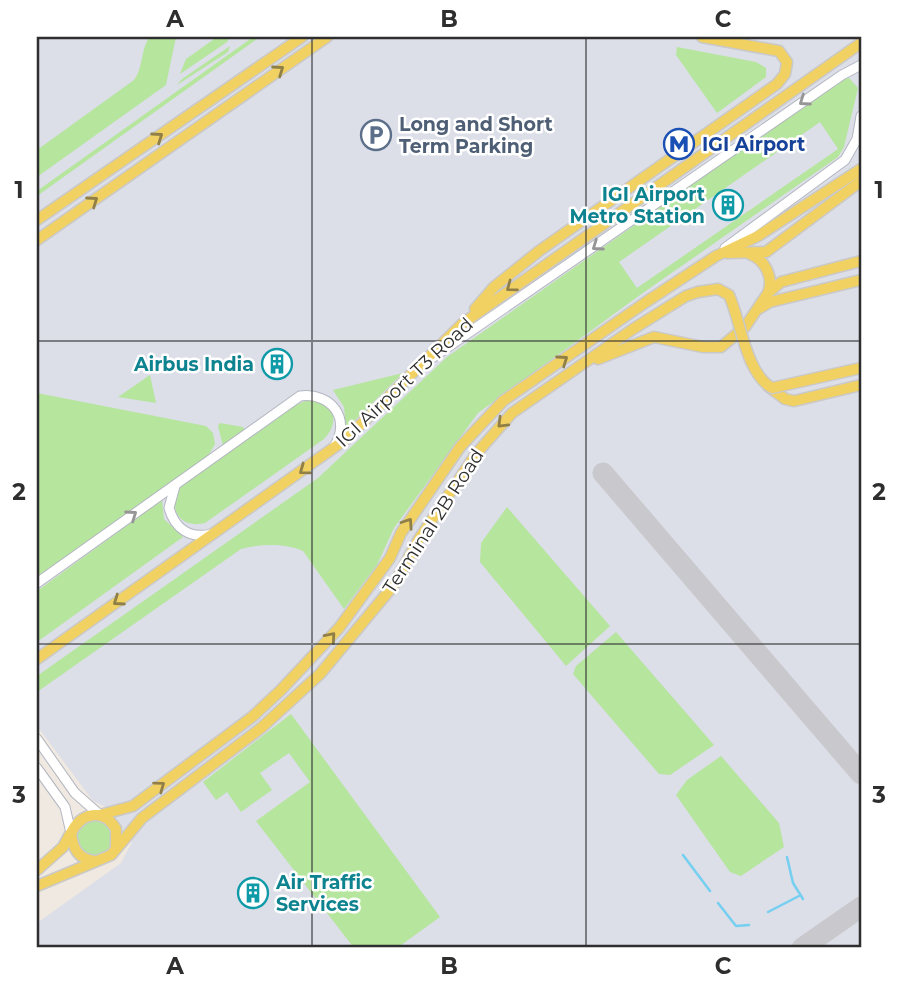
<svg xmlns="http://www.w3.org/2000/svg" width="898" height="985" font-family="Montserrat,sans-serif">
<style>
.airport{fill:#dcdee8}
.green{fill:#b6e59e;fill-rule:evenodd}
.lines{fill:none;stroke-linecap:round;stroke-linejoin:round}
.stream{stroke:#75cff0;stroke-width:2.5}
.taxiway{stroke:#c9c8cc;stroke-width:21}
.minor-casing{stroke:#b4b7c1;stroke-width:11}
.major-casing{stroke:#c9c9c9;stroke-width:13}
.minor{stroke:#fff;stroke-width:9}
.major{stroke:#f2d163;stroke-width:10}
.major-bridge-casing{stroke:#c9c9c9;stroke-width:13;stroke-linecap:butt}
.major-bridge{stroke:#f2d163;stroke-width:10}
.oneway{stroke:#908048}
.oneway2{stroke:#969696}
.grid{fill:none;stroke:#2e2e2e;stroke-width:2;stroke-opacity:0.55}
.labels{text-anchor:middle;stroke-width:5;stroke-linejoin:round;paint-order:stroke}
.service-label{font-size:19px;font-weight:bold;fill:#4e5e75;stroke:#fff;text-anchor:start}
.transit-label{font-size:19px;font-weight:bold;fill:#164399;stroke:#fff;text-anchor:start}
.culture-label{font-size:19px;font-weight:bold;fill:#0d838f;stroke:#fff;text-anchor:end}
.street-label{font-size:19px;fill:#2e2e2e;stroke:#fff}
.neatline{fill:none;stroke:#2e2e2e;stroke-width:2.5}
.grid-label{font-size:23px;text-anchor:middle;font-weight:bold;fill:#2e2e2e}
</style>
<rect width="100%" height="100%" fill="#efe9e1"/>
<polygon class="airport" points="37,37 861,37 861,948 37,948 37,923 121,863 132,842 110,809 93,801 37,726"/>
<g class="green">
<path d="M 150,37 L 176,37 L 166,85 L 37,177 L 37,150 L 134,80 C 144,67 140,49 150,37 Z"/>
<polygon points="217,37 230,37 227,42 180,74 186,59"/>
<polygon points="253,37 260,37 37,196 37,191"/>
<polygon points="230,46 228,52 177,85 182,79"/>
<polygon points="677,47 756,62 766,68 766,77 717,113 676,55"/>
<path d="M 849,78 L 858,88 L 844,147 L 838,157 L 640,295 L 478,413 L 394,528 L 377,565 L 344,609 L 303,551 C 285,543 260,544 241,549 L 37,692 L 37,676 L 318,478 L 447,357 L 841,80 ZM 820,122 L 838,149 L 637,288 L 619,262 Z"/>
<polygon points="403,373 346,429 344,407 333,390"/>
<polygon points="150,375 156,403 118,397"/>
<polygon points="37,393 206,426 213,433 215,444 207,458 37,579"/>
<path d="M 312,398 C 335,404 340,422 324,439 L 205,523 C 177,530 165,503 184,483 L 296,405 Z"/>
<polygon points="220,423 243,427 245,431 223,446 218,426"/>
<polygon points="162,500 164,519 183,537 37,642 37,591"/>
<polygon points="507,507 610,626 566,666 480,562 481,543"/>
<polygon points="616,632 714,745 670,775 659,774 573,674 576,666"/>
<polygon points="291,714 440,917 397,948 354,948 256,821 310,782 289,753 260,773 272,790 241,812 227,792 216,800 203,782"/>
<polygon points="721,756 779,823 784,847 741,876 730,872 676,795 687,780"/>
<circle cx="95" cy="838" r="18"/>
</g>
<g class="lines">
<g class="stream">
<polyline points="683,855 710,891"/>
<polyline points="787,857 793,883 803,899"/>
<polyline points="718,903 736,926 749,925"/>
<polyline points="768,912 799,896"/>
</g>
<g class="taxiway">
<polyline points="603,473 861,774"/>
<polyline points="802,948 861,907"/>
</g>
<g class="minor-casing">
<g id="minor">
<polyline points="725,248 845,160 857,139 861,116"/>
<polyline points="432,358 842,75 861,65"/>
<path d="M 175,486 L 169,508 C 175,529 190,539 212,534"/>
<path d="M 37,583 L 300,396 C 331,392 352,419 334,447"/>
<polyline points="37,739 75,793 100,815"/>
<polyline points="37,768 65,807 71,833"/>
</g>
</g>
<g class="major-casing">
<g id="major">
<polyline points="37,220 302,37"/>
<polyline points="37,240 327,37"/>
<polyline points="727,253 766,252 861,181"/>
<path d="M 750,254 C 765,260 774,277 768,293"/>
<polyline points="760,308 770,302 861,280"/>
<polyline points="475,309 494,287 539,251 777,84 785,74 787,62 779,51 702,37"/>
<polyline points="598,359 654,337 703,347 721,347 745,327 768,293 781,282 861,261"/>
<polyline points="768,386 785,399 794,401 861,385"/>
<polyline points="37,659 346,439 462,324 861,43"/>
<polyline points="100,815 133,806 252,717 281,690 339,628 390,558 401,533 460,447 503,401 646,302 716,256 758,236 861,169"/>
<path d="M 95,861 C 78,859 73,849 71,833 C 81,813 103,807 116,829 L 116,847"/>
<polyline points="37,870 63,847 70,834"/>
<polyline points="37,886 111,855 142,818 261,728 320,674 393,586 419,539 476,454 512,413 633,329 686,296 698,292"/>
</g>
</g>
<use href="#minor" class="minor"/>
<use href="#major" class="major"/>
<g class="major-bridge-casing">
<path id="major-bridge" d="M 698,292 L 718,289 L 729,295 C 741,321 745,372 772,388 L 861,368"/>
</g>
<use href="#major-bridge" class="major-bridge"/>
</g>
<defs><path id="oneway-chevron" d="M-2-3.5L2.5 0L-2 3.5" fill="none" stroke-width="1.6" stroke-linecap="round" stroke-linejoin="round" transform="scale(1.75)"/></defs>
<g class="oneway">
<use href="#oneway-chevron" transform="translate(279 70) rotate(-35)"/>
<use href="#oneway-chevron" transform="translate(158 137) rotate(-35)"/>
<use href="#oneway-chevron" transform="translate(93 201) rotate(-35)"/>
<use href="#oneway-chevron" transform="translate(511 287) rotate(143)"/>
<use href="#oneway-chevron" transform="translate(563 360) rotate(-35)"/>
<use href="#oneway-chevron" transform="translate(502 423) rotate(135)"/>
<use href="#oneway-chevron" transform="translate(304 470) rotate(144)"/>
<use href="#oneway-chevron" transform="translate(408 523) rotate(-56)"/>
<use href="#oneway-chevron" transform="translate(118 601) rotate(145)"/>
<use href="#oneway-chevron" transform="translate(331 637) rotate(-49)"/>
<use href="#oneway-chevron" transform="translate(160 786) rotate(-36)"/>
</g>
<g class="oneway2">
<use href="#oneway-chevron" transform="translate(804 101) rotate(145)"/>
<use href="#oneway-chevron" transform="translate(597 246) rotate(145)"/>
<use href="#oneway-chevron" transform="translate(132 515) rotate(-35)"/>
</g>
<path class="grid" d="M 312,37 L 312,948M 586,37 L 586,948M 37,341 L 861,341M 37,644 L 861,644"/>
<defs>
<g id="parking-ring" transform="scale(1.575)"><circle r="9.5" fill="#fff" stroke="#5c6f8a" stroke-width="1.5"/><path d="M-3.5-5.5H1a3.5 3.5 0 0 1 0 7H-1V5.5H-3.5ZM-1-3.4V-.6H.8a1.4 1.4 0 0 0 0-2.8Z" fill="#5c6f8a"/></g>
<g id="metro-ring" transform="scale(1.575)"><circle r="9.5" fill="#fff" stroke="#1a4fb4" stroke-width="1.5"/><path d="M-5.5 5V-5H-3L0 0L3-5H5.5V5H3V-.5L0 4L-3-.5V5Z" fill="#1a4fb4"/></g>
<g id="building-ring" transform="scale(1.575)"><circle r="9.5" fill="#fff" stroke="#0f9aa8" stroke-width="1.5"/><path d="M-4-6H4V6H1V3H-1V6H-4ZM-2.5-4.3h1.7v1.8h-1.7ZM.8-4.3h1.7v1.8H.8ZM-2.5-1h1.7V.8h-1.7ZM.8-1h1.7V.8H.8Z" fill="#0f9aa8"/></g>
</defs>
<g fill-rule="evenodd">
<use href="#parking-ring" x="376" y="135"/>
<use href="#metro-ring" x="679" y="144"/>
<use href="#building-ring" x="728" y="205"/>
<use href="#building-ring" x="277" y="364"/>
<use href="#building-ring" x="253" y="893"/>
</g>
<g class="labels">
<g class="service-label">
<text x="399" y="131">Long and Short<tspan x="399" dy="22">Term Parking</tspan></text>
</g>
<g class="transit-label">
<text x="702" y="151">IGI Airport</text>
</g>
<g class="culture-label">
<text x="705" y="201">IGI Airport<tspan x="705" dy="22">Metro Station</tspan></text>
<text x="254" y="371">Airbus India</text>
<text x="276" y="889" text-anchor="start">Air Traffic<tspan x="276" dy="22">Services</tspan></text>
</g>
<g class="street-label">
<text transform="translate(404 382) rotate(-43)" y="7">IGI Airport T3 Road</text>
<text transform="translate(433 521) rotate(-57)" y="7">Terminal 2B Road</text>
</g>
</g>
<rect width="898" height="985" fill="none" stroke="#ffffff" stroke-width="77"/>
<rect x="38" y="38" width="822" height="908" class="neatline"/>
<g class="grid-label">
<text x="175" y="27">A</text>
<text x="449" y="27">B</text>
<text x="723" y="27">C</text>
<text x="19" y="198">1</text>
<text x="879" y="198">1</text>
<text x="19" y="500">2</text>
<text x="879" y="500">2</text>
<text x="19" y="803">3</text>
<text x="879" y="803">3</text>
<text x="175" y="974">A</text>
<text x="449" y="974">B</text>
<text x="723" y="974">C</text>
</g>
</svg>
